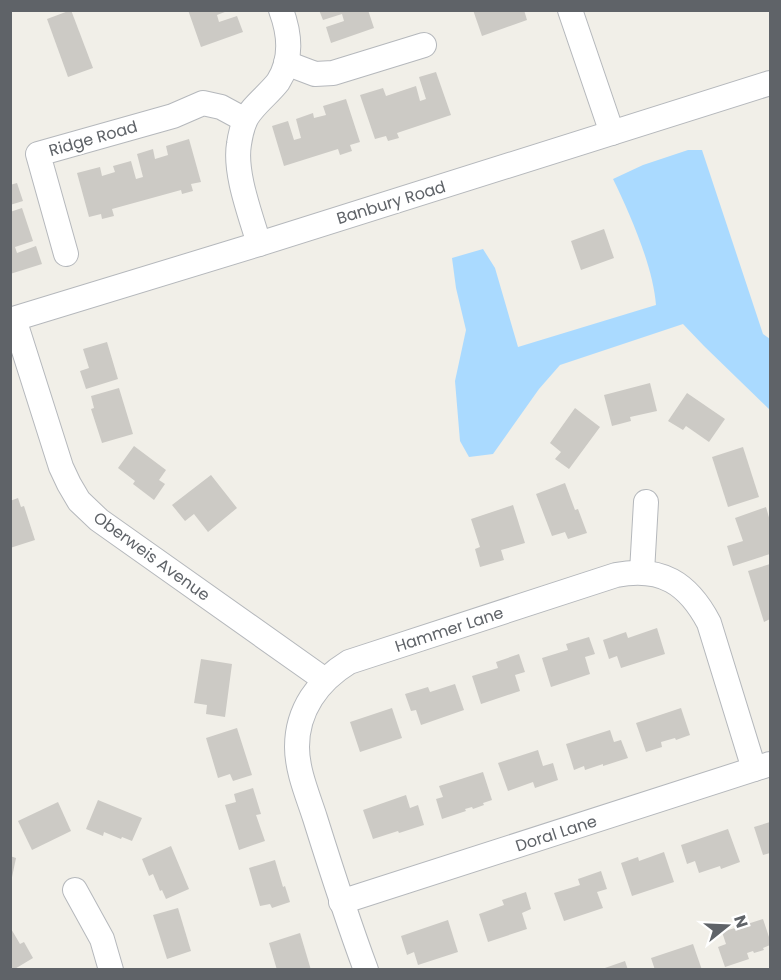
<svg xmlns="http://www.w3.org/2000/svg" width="781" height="980" font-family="Poppins,sans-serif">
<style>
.water{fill:#aadaff}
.building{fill:#cccac5}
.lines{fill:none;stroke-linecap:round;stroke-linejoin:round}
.minor-casing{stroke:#b5b8bc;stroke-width:26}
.minor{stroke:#fff;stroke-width:24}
.labels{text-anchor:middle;stroke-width:4.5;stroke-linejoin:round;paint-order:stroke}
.street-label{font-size:16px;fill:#5f6368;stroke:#fff}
</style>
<rect width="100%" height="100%" fill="#f1efe8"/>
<path class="water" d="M 688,150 L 702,150 L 763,334 L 770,339 L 770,410 L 704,346 L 683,324 L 560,365 L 539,389 L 493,454 L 469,457 L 460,441 L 455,381 L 466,330 L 456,288 L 452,258 L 483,249 L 495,268 L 518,347 L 656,305 C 653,266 630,214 613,179 L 643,165 Z"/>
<g class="building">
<polygon points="71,10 93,68 68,77 47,19"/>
<polygon points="188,10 230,10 217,15 219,22 237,16 243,32 201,47"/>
<polygon points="319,10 368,10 374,28 331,43 326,27 344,21 342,14 323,20"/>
<polygon points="473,10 524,10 527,20 482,36"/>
<polygon points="436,72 451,115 397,133 399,138 388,141 386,136 375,139 360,95 383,88 386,96 416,86 420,101 426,99 419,77"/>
<polygon points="346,99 360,142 350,145 352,151 340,155 338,149 284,166 272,126 288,121 294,140 301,138 296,119 313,113 314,118 326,115 323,106"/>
<polygon points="189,139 201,182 191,184 193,191 182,194 181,190 112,209 114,216 102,219 101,214 89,217 77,173 100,167 102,176 115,172 113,166 131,161 136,179 143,177 137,154 153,149 155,159 168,155 166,146"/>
<polygon points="17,183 23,201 10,205 10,185"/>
<polygon points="22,208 33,241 15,247 17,253 36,246 42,264 10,274 10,212"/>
<polygon points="604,229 614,258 581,270 571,241"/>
<polygon points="107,342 118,379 86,389 80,371 89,368 83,349"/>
<polygon points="650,383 657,411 630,417 631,421 612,426 604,395"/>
<polygon points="119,388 133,434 102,443 91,409 94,408 91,396"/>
<polygon points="687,393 725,419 709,442 686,426 683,430 668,421"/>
<polygon points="575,408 600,427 569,469 555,459 561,452 550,443"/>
<polygon points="134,446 166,470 159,480 165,484 154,500 133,484 135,481 118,468"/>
<polygon points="743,447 759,497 728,507 712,457"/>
<polygon points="211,475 237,508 208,532 194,514 185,521 172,505"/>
<polygon points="565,483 575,510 578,509 587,533 568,539 565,532 552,536 536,494"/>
<polygon points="18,498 21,507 24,506 35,540 10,548 10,501"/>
<polygon points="513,505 525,543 501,550 504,560 480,567 475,549 480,547 471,519"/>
<polygon points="766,507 770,521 770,554 733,566 727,546 743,541 735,518"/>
<polygon points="770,564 770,619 764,622 748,571"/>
<polygon points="657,628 665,654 621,668 617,656 609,659 603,640 626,632 628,638"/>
<polygon points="589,637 595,654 585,657 590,674 551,687 542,658 568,650 566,644"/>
<polygon points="519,654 525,672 515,675 520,691 481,704 472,676 498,668 496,662"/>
<polygon points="201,659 232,664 225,717 206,714 207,705 194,703"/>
<polygon points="455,684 464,710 421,725 416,710 411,711 405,694 428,687 430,692"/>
<polygon points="392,708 402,738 360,752 350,722"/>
<polygon points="681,708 690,735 676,740 675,738 661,742 662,747 646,752 636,723"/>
<polygon points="237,728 252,775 233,781 230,774 218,778 206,738"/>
<polygon points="610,730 614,742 621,740 628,758 603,766 603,764 585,770 584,766 574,770 566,744"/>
<polygon points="538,750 543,766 553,763 558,780 535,788 533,782 508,791 498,763"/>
<polygon points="483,772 492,800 483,803 484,805 473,809 472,807 465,809 466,811 442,819 436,799 443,797 439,786"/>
<polygon points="253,788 261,814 256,815 265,841 239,850 225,805 236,802 234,794"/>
<polygon points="406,795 410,808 418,805 424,825 399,833 398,831 373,839 363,810"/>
<polygon points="98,800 142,818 132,841 122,837 121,839 104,832 103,836 86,829"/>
<polygon points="58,802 71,831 32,850 18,821"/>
<polygon points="770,822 770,853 763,855 754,827"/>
<polygon points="728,829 740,862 721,869 720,866 699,873 695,861 687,864 681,845"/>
<polygon points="171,846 189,889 166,899 162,890 160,891 153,874 149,876 142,859"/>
<polygon points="664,852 674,882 632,896 621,863 638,857 639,861"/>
<polygon points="10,856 16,858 11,882 10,881"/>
<polygon points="275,860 283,887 285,886 290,902 272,908 270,904 260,906 249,868"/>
<polygon points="601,871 607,889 597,892 603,908 564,921 554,893 580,885 578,879"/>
<polygon points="526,892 531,909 522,913 527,929 488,942 479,914 504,905 502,900"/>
<polygon points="178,908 191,951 167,959 153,915"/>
<polygon points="763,919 770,940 770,945 763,948 764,950 754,953 753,951 747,953 749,959 725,967 718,947 726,944 722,932"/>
<polygon points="448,920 458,952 418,965 414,952 407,955 401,936"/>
<polygon points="10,927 20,944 24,942 33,958 13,970 10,970"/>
<polygon points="300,933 311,970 277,970 269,943"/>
<polygon points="693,944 702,970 655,970 651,958"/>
<polygon points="625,961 628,970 602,970 602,969"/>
</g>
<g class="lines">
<g class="minor-casing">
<g id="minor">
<polyline points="570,10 612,133"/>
<polyline points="286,63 315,74 333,73 424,45"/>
<path d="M 259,244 C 251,216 234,173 239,144 C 240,137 242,128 245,121 C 250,108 269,94 278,82 C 292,60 290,34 281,10"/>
<polyline points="66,254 38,154 173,116 203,103 221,107 245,120"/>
<polyline points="14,319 61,467 69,484 79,501 99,520 325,680"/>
<polyline points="10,320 259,244 770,83"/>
<polyline points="642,572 646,502"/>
<polyline points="75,890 102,939 111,970"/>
<polyline points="341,902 770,764"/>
<path d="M 366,970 C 347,919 331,869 315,818 C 308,796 297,771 297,747 C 297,710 318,681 349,662 L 616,575 C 661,566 688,583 709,623 L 754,769"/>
</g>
</g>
<use href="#minor" class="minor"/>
</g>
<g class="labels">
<g class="street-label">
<text transform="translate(93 138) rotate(-16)" y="6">Ridge Road</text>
<text transform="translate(391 202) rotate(-17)" y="6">Banbury Road</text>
<text transform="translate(152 556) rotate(36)" y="6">Oberweis Avenue</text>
<text transform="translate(449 629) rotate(-18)" y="6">Hammer Lane</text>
<text transform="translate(556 833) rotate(-18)" y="6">Doral Lane</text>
</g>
</g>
<rect width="781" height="980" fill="none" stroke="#5f6368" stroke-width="24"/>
<g transform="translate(727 926) rotate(72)" stroke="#ffffff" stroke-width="4.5" paint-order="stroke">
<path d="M0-4.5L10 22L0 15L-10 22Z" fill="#5f6368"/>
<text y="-9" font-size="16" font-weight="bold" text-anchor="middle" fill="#5f6368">N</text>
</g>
</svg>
